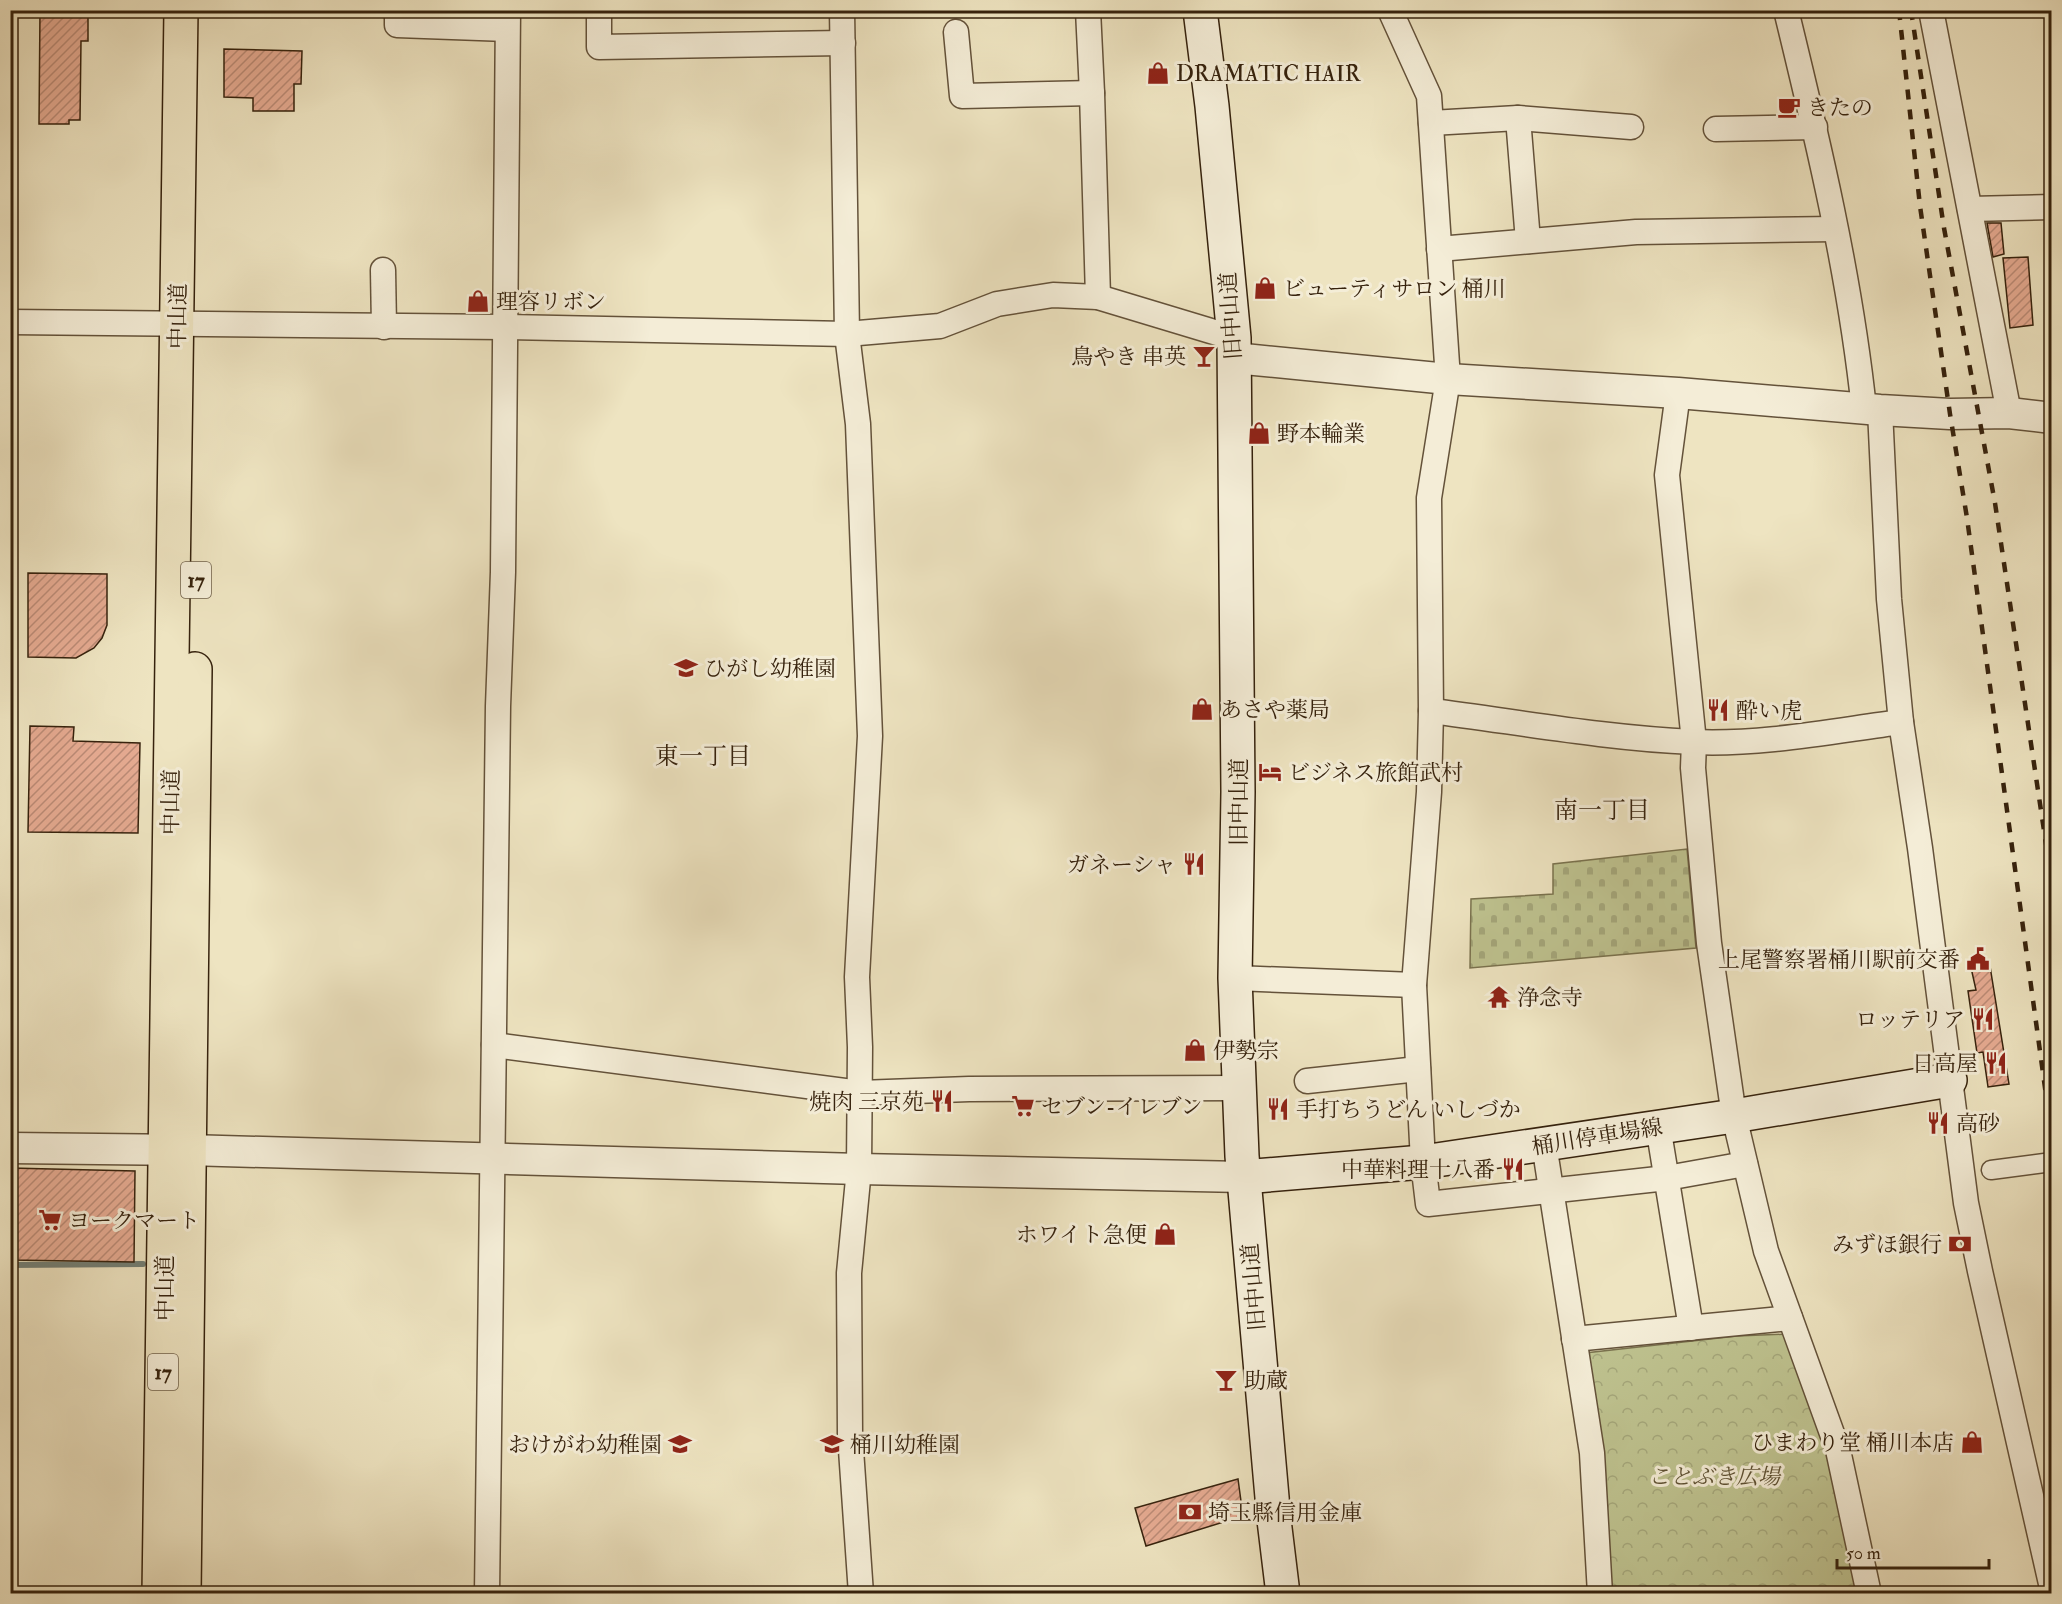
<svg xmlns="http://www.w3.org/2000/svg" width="2062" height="1604" font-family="'IM FELL Double Pica','Noto Serif JP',serif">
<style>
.cemetery{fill:url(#cemetery-stones);stroke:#7a724e;stroke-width:1.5}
.park{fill:url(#park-crowns);stroke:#7a724e;stroke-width:1.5}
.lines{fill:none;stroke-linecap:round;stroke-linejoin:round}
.stream{stroke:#737f75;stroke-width:6}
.building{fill:url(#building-hatch);stroke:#36220d;stroke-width:1.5}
.pedestrian-casing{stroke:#64523a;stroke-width:21}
.minor-casing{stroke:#64523a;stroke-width:27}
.tertiary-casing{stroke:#64523a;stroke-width:33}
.secondary-casing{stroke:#36220d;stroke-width:36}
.trunk-casing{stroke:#36220d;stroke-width:36}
.pedestrian{stroke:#f4edd7;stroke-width:18}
.minor{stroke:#f4edd7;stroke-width:24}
.tertiary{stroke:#f4edd7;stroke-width:30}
.secondary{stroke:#f4edd7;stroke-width:33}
.trunk{stroke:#eee4c1;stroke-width:33}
.rail{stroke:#36220d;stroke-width:4.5;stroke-dasharray:10 10;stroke-linecap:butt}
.labels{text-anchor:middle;stroke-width:6;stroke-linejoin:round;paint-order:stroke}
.shield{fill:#f4edd7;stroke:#6f5f4a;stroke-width:1.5}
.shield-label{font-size:21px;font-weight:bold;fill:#36220d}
.poi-label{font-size:22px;fill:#36220d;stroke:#f4edd7;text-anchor:start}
.street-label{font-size:22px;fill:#36220d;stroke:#f4edd7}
.park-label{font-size:22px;font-style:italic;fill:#5f5234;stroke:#f4edd7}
.neighbourhood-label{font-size:24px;fill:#36220d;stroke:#f4edd7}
</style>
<defs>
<pattern id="cemetery-stones" width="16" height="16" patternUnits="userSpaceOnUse" patternTransform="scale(1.5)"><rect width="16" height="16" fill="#bec28f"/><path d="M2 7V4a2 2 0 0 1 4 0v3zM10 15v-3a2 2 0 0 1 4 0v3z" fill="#a4a67a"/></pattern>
<pattern id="park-crowns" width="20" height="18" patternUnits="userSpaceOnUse" patternTransform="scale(1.5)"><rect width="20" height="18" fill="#bec28f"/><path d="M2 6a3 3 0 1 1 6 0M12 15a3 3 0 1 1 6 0" fill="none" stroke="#a4a67a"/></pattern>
<pattern id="building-hatch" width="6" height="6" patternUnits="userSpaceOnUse" patternTransform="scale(1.5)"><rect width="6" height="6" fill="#e6ab92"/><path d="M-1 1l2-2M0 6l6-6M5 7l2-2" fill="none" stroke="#bb8b76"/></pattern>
</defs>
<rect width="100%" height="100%" fill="#eee4c1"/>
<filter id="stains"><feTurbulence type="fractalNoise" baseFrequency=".00333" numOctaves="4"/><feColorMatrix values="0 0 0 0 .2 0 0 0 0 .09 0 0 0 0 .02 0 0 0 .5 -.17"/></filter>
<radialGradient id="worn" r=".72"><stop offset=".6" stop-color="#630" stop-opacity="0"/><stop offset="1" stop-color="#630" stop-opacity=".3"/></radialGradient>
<polygon class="cemetery" points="1687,849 1696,948 1470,968 1471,899 1553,894 1553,864"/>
<polygon class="park" points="1789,1334 1833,1461 1862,1593 1607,1593 1585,1353 1737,1336"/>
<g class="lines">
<polyline class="stream" points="10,1265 143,1264"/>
</g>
<g class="building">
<polygon points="40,10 88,10 88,41 81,41 80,120 69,120 69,124 39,124"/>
<polygon points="224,49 302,51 301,84 294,84 294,111 253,111 253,98 224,97"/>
<polygon points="1987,223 2001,223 2004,254 1993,257"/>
<polygon points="2028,257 2033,325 2010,328 2003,258"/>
<polygon points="28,573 107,574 107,625 102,638 94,648 76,658 28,657"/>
<polygon points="30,726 74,727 73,741 140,743 138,833 28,832"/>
<polygon points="1989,960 2009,1084 1988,1087 1983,1052 1977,1053 1968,991 1976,990 1970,963"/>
<polygon points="10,1168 135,1171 134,1262 10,1260"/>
<polygon points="1238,1479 1243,1516 1146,1546 1135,1508"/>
</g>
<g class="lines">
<g class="pedestrian-casing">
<polyline id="pedestrian" points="1991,1170 2052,1162"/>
</g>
<g class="minor-casing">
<g id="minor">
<polyline points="397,10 397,25 507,29"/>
<polyline points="599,10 599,47 843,43"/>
<polyline points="842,10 847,334 858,424 870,736 857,977 860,1047 859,1169 849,1273 850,1435 861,1594"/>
<polyline points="1088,10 1092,93 1098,297"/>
<polyline points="1390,10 1429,96 1448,379 1429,498 1431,711 1429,792 1414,985 1423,1162 1428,1204 1667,1178 1745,1164"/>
<path d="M 1786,10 C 1818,141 1850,275 1864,409"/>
<polyline points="1931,10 2009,413"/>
<polyline points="956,32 962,96 1092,93"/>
<polyline points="1518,118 1528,241"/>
<polyline points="1431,123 1518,118 1631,127"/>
<polyline points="1716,129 1815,127"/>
<polyline points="1970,209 2052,207"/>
<polyline points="1439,249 1636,232 1835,229"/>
<polyline points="383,270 384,327"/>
<polyline points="10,322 503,327 847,334 940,326 997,304 1053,295 1098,297 1234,338"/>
<polyline points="1678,393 1667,475 1694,742 1693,768 1709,943 1734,1116 1766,1251 1838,1450 1869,1594"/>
<polyline points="1880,410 1889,599 1901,722 1920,848 1966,1203 1980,1271 2052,1588"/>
<path d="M 1431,711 C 1518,722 1605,738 1693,742 C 1763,745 1832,731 1901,722"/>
<polyline points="1235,978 1414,985"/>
<polyline points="494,1045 860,1093 969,1089 1239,1088"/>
<polyline points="1307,1081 1418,1069"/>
<polyline points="1658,1126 1691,1328"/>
<polyline points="1544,1144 1592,1453 1600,1594"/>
<polyline points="1574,1339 1790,1318"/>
<polyline points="487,1594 498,706 503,572 508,10"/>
</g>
</g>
<g class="tertiary-casing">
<g id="tertiary">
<polyline points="1234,358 1448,379 1678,393 1880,410 1950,414 2009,413 2052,418"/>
<polyline points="10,1148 188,1150 859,1169 1243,1177"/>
</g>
</g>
<g class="secondary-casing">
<g id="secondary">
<polyline points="1200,10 1212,106 1234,338 1238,792 1235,978 1242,1156 1274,1520 1283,1594"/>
<polyline points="1243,1177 1423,1162 1734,1116 1950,1080"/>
</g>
</g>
<g class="trunk-casing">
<g id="trunk">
<polyline points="159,1594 181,10"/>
<polyline points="184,1594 195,669"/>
</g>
</g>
<use href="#pedestrian" class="pedestrian"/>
<use href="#minor" class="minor"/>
<use href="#tertiary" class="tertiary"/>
<use href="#secondary" class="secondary"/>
<use href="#trunk" class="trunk"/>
<g class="rail">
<polyline points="1899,10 1920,206 1950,414 1967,518 2052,1139"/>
<polyline points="1911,10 1944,228 1995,503 2052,884"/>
</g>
</g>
<defs>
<g id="shop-bare" transform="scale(1.8)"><path d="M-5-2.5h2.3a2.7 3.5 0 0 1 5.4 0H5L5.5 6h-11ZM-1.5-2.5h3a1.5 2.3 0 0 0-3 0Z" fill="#8f2418" stroke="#f4edd7" stroke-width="2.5" paint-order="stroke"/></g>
<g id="cafe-bare" transform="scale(1.8)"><path d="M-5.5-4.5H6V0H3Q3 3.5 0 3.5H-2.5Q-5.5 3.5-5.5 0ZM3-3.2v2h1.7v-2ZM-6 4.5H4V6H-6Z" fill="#8f2418" stroke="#f4edd7" stroke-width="2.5" paint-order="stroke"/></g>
<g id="bar-bare" transform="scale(1.8)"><path d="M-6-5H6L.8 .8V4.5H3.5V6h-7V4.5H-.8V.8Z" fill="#8f2418" stroke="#f4edd7" stroke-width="2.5" paint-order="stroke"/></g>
<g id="school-bare" transform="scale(1.8)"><path d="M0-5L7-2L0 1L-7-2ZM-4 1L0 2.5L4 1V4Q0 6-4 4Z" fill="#8f2418" stroke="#f4edd7" stroke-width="2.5" paint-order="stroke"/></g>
<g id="restaurant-bare" transform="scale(1.8)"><path d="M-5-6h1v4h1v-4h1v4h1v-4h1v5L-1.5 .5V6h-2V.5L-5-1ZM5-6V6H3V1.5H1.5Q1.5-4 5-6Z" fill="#8f2418" stroke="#f4edd7" stroke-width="2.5" paint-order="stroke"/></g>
<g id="hotel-bare" transform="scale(1.8)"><path d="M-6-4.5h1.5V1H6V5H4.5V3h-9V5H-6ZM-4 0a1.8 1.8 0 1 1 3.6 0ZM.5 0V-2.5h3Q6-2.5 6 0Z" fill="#8f2418" stroke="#f4edd7" stroke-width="2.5" paint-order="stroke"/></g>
<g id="civic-bare" transform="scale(1.8)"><path d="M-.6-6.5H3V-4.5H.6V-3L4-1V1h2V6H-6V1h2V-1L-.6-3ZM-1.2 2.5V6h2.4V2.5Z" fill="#8f2418" stroke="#f4edd7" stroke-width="2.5" paint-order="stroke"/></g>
<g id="temple-bare" transform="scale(1.8)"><path d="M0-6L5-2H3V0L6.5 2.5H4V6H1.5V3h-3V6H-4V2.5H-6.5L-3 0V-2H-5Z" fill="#8f2418" stroke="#f4edd7" stroke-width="2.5" paint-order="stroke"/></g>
<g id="supermarket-bare" transform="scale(1.8)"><path d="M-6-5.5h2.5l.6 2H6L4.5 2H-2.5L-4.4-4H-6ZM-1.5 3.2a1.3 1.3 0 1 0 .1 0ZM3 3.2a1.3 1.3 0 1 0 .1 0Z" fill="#8f2418" stroke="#f4edd7" stroke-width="2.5" paint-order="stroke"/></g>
<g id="bank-bare" transform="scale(1.8)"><path d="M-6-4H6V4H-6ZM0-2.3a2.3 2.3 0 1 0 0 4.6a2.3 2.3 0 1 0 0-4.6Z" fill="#8f2418" stroke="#f4edd7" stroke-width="2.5" paint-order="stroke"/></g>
</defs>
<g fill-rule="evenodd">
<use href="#shop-bare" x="1158" y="73"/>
<use href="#cafe-bare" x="1789" y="107"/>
<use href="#shop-bare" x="1265" y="288"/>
<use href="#shop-bare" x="478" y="301"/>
<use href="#bar-bare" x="1204" y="356"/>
<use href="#shop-bare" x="1259" y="433"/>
<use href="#school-bare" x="686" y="668"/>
<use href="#shop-bare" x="1202" y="709"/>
<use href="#restaurant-bare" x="1718" y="710"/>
<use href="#hotel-bare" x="1270" y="772"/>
<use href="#restaurant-bare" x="1194" y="864"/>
<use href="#civic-bare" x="1978" y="959"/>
<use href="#temple-bare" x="1499" y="997"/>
<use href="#restaurant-bare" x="1983" y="1019"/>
<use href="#shop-bare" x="1195" y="1050"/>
<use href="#restaurant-bare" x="1996" y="1063"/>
<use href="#restaurant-bare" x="942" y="1101"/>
<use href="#supermarket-bare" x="1023" y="1106"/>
<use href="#restaurant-bare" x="1278" y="1109"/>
<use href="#restaurant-bare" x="1938" y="1123"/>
<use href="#restaurant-bare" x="1513" y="1169"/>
<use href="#supermarket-bare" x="50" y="1220"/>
<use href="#shop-bare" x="1165" y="1234"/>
<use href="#bank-bare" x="1960" y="1244"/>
<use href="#bar-bare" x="1226" y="1380"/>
<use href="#shop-bare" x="1972" y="1442"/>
<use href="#school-bare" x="680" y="1444"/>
<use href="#school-bare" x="832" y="1444"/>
<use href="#bank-bare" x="1190" y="1512"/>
</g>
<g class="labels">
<g class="shield">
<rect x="181" y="562" width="30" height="36" rx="4.5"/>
<rect x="148" y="1354" width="30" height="36" rx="4.5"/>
</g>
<g class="shield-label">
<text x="196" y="587">17</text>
<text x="163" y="1379">17</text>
</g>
<g class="poi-label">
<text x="1176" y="81">DRAMATIC HAIR</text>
<text x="1807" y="115">きたの</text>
<text x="1283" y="296">ビューティサロン 桶川</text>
<text x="496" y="309">理容リボン</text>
<text x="1186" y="364" text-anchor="end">鳥やき 串英</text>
<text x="1277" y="441">野本輪業</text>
<text x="704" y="676">ひがし幼稚園</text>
<text x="1220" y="717">あさや薬局</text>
<text x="1736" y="718">酔い虎</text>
<text x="1288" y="780">ビジネス旅館武村</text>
<text x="1176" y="872" text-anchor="end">ガネーシャ</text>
<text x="1960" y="967" text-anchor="end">上尾警察署桶川駅前交番</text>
<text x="1517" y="1005">浄念寺</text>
<text x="1965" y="1027" text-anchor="end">ロッテリア</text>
<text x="1213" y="1058">伊勢宗</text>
<text x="1978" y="1071" text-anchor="end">日高屋</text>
<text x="924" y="1109" text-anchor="end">焼肉 三京苑</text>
<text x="1041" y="1114">セブン-イレブン</text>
<text x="1296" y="1117">手打ちうどん いしづか</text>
<text x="1956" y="1131">高砂</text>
<text x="1495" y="1177" text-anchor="end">中華料理十八番</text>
<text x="68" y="1228">ヨークマート</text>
<text x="1147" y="1242" text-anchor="end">ホワイト急便</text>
<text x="1942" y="1252" text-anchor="end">みずほ銀行</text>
<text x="1244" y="1388">助蔵</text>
<text x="1954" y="1450" text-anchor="end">ひまわり堂 桶川本店</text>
<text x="662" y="1452" text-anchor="end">おけがわ幼稚園</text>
<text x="850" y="1452">桶川幼稚園</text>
<text x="1208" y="1520">埼玉縣信用金庫</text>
</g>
<g class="street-label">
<text transform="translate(177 316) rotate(-89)" y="8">中山道</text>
<text transform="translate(1230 316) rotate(-94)" y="8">旧中山道</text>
<text transform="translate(170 802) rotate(-89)" y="8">中山道</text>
<text transform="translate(1238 802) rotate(-90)" y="8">旧中山道</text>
<text transform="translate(1597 1136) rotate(-9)" y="8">桶川停車場線</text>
<text transform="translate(1253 1287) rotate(-95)" y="8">旧中山道</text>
<text transform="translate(164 1288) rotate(-90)" y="8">中山道</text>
</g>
<g class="park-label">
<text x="1714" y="1484">ことぶき広場</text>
</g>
<g class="neighbourhood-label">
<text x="703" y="764">東一丁目</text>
<text x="1602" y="818">南一丁目</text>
</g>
</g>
<rect width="2062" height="1604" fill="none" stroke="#eee4c1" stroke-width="36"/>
<rect x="12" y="12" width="2038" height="1580" fill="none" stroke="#36220d" stroke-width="3"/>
<rect x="18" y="18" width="2026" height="1568" fill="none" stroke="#36220d" stroke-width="1.5"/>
<path d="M1837 1559v9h152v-9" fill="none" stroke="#36220d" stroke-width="3"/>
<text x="1846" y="1559" font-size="18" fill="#36220d" stroke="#f4edd7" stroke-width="4.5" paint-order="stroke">50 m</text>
<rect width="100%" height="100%" filter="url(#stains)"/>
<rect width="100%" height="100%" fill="url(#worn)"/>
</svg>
